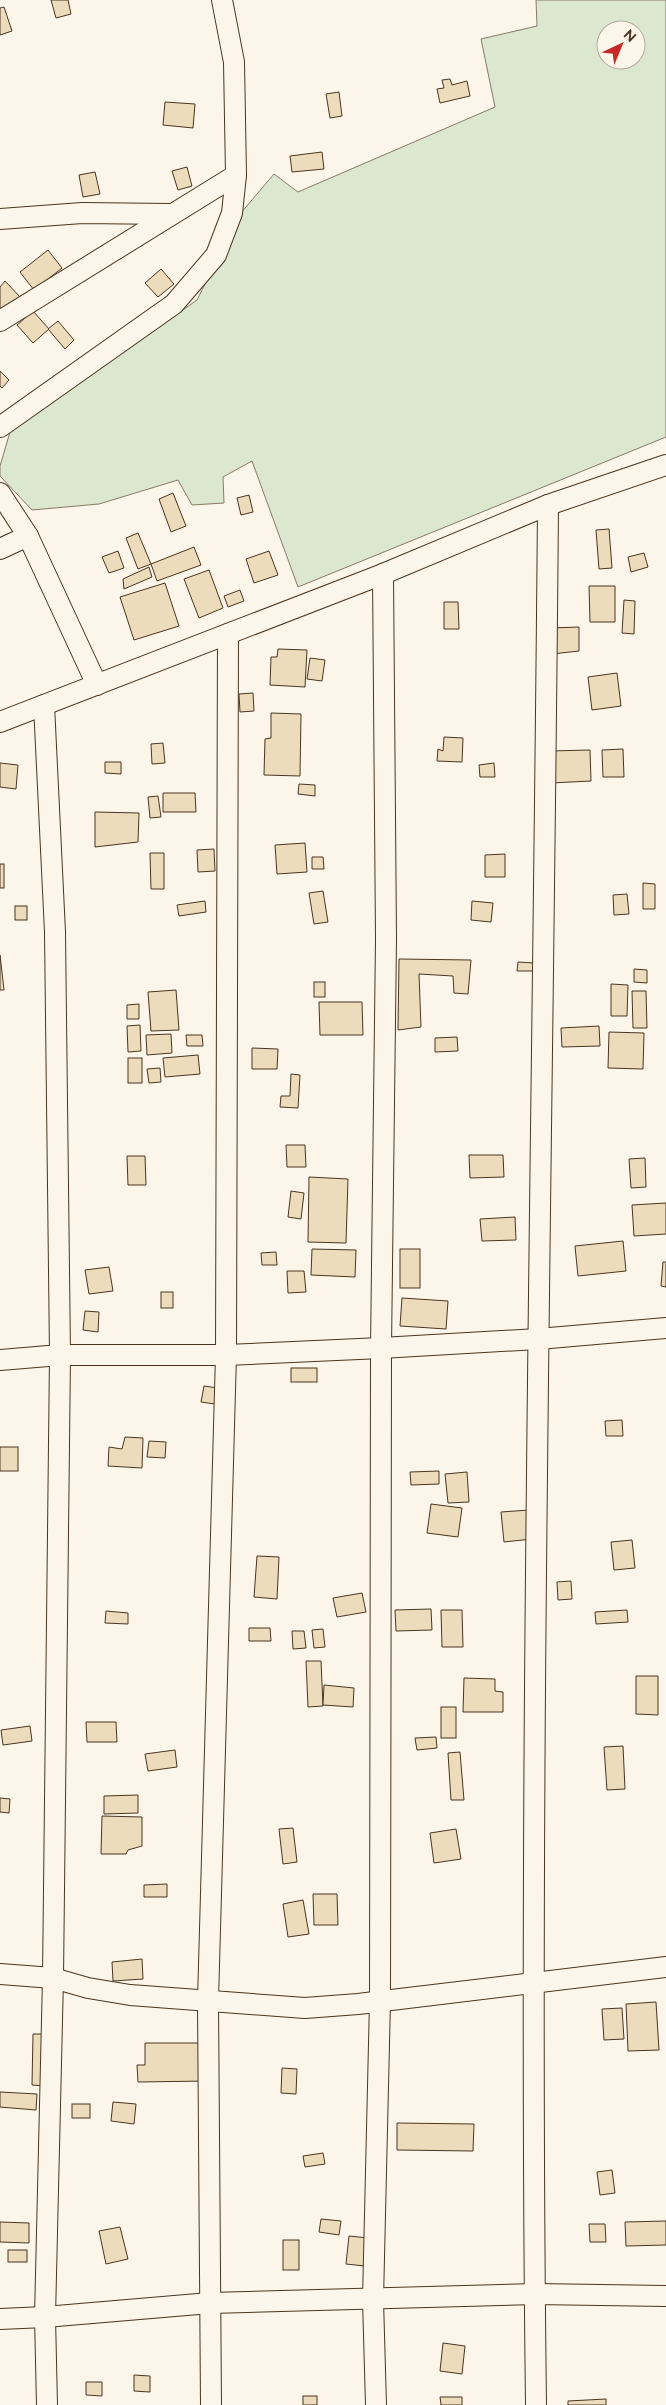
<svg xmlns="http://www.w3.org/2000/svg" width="666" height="2405" font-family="Raleway,sans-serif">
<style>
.green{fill:#dce7d0;stroke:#887966;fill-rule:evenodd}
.building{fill:#ecdcbc;stroke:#4a3520}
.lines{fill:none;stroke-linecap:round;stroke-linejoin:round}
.minor-casing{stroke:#4a3520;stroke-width:22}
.minor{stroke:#fbf6e9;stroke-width:20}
</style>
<rect width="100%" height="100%" fill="#fbf6e9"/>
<path class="green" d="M 536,0 L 666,0 L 666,437 L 298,587 L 252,461 L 223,477 L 224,503 L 192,505 L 178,480 L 99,504 L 32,510 L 0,476 L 0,466 L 10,432 L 197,300 L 240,214 L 274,174 L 298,192 L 495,107 L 481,39 L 537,26 ZM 606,30 L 636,30 L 636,60 L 606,60 Z"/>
<g class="building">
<polygon points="51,0 68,0 71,14 56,18"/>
<polygon points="4,7 12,31 0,35 0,8"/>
<polygon points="450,79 452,85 467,81 470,96 440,103 437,89 444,88 442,80"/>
<polygon points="339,92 342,116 330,118 326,94"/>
<polygon points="165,102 195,104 193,128 163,125"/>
<polygon points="322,152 324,169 292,172 290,156"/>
<polygon points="187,167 192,186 178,190 172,171"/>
<polygon points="95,172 100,194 83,197 79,175"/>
<polygon points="48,250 62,268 34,290 20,272"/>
<polygon points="161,269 174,284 158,297 145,283"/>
<polygon points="5,281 21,298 0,311 0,287"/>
<polygon points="33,311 49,329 33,343 17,325"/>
<polygon points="58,321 74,340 65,349 48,329"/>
<polygon points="0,371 9,380 2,388 0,386"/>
<polygon points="173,493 186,526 171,532 159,499"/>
<polygon points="249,495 253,512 241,515 237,498"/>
<polygon points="609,529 612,568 599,569 596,530"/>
<polygon points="138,533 151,564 138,569 126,538"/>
<polygon points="194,547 201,565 157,581 151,564"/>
<polygon points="118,551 124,568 109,573 102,557"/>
<polygon points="269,551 278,575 254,583 246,559"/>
<polygon points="644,553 648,567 631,572 628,557"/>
<polygon points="149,567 152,577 124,589 123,579"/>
<polygon points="209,570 223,608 199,618 184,579"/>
<polygon points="165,583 179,626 134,640 120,597"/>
<polygon points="589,586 615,586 615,622 590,622"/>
<polygon points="240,590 244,601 228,607 224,596"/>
<polygon points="624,600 635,601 634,634 622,633"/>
<polygon points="444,602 458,602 459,629 444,629"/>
<polygon points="579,627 579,651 552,654 551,628"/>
<polygon points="278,649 307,650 305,687 270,685 271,657 277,657"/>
<polygon points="310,658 325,660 322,681 307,679"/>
<polygon points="617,673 621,706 592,710 588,677"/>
<polygon points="253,693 254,711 240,712 239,694"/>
<polygon points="271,713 301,714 300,776 264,775 265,739 271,738"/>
<polygon points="444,737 463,738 462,762 437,761 438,749 443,751"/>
<polygon points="163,743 165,763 152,764 151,744"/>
<polygon points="623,749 624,777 603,777 602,750"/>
<polygon points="590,750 591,781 551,783 550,751"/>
<polygon points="105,762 121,762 121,774 105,773"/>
<polygon points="0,763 18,765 16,789 0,787"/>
<polygon points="494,763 495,777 480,777 479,765"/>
<polygon points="299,784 315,785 315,796 298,794"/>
<polygon points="163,793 195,793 196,812 163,812"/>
<polygon points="158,796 161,817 150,818 148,797"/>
<polygon points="95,812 139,813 138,842 95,847"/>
<polygon points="305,843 307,872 277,874 275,845"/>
<polygon points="214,849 215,871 198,872 197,850"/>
<polygon points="150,853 164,853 164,889 151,889"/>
<polygon points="505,854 505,877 485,877 485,855"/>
<polygon points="312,857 323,857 324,869 312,869"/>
<rect x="0" y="864" width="4" height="24"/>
<polygon points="643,883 655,884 655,909 643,909"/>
<polygon points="323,891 328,922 314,924 309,893"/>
<polygon points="627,894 629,914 614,915 613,895"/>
<polygon points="205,901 206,912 179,916 177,905"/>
<polygon points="472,901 493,903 491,922 471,920"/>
<rect x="15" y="906" width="12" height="14"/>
<polygon points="0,955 4,990 0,990"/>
<polygon points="399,959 471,960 468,994 454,993 453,976 419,974 421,1027 398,1030"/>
<polygon points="518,962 534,963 534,971 517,971"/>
<polygon points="634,969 647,970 647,983 634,982"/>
<rect x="314" y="982" width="11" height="15"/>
<polygon points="611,984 628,985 627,1016 611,1016"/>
<polygon points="176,990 179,1030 151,1031 148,992"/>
<polygon points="632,991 646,991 647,1028 633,1028"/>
<polygon points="319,1002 362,1002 363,1035 320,1035"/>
<polygon points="139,1004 139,1019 127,1019 127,1005"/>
<polygon points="140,1025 141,1051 128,1052 127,1026"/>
<polygon points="599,1026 600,1046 562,1047 561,1028"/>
<polygon points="609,1032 644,1033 643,1069 608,1068"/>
<polygon points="171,1034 172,1053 147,1055 146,1035"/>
<polygon points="186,1035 202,1035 203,1046 187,1046"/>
<polygon points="457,1037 458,1051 435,1052 435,1038"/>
<polygon points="252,1048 278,1049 277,1069 252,1069"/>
<polygon points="198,1055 200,1074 165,1077 163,1058"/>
<rect x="128" y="1058" width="14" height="25"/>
<polygon points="160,1068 161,1082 149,1083 147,1069"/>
<polygon points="291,1074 300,1075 298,1108 280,1107 281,1096 290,1096"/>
<polygon points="286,1145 305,1145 306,1167 287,1167"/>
<polygon points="469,1155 503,1155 504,1177 470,1178"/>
<polygon points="127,1156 145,1156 146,1185 128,1185"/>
<polygon points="645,1158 646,1187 631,1188 629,1159"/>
<polygon points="309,1177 348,1179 346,1243 308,1242"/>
<polygon points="291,1191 304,1193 301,1219 288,1217"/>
<polygon points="666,1203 666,1234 634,1236 632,1205"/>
<polygon points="515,1217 516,1240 482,1241 480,1219"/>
<polygon points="623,1241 626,1271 578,1276 575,1246"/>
<polygon points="312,1249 356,1250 355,1277 311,1275"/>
<rect x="400" y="1249" width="20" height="39"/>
<polygon points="276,1252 277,1265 262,1265 261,1253"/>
<polygon points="663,1262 666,1262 666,1287 661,1286"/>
<polygon points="109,1267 113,1291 89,1294 85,1270"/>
<polygon points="287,1271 304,1271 306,1292 288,1293"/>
<rect x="161" y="1292" width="12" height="16"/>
<polygon points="402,1298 448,1301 446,1329 400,1326"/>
<polygon points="85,1311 99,1312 98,1332 83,1330"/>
<rect x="291" y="1368" width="26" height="14"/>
<polygon points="204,1386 218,1388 215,1404 201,1402"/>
<polygon points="622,1420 623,1436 606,1436 605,1421"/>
<polygon points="125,1437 143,1438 142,1468 108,1466 109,1447 122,1449"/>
<polygon points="149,1441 166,1442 165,1458 147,1457"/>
<rect x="0" y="1447" width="18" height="24"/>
<polygon points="439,1471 439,1484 411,1485 410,1472"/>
<polygon points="467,1472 469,1502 448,1503 445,1474"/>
<polygon points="431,1504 462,1508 458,1537 427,1533"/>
<polygon points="529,1510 532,1539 504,1542 501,1512"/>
<polygon points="632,1540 635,1568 614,1570 611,1542"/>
<polygon points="257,1556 279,1557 277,1599 254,1597"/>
<polygon points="571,1581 572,1599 558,1600 557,1582"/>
<polygon points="362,1593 366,1612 337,1617 333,1598"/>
<polygon points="431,1609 432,1630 396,1631 395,1610"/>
<polygon points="441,1610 462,1610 463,1647 442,1647"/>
<polygon points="627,1610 628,1622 596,1624 595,1612"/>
<polygon points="106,1611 128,1613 128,1624 105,1623"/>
<polygon points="249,1628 270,1628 271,1641 249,1641"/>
<polygon points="323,1629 325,1647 314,1648 312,1630"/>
<polygon points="292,1631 304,1631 306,1648 293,1649"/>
<polygon points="306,1661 321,1661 323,1706 308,1707"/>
<polygon points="636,1676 658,1676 658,1715 636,1714"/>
<polygon points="464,1678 495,1679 495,1691 503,1692 503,1712 463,1712"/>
<polygon points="324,1685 354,1688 353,1707 323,1705"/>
<rect x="441" y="1707" width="15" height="31"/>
<polygon points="86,1722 116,1722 117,1742 87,1742"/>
<polygon points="30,1726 32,1741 3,1745 1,1730"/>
<polygon points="436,1737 437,1748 417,1750 415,1738"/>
<polygon points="623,1746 625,1789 607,1790 604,1747"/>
<polygon points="175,1750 177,1767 148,1771 145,1754"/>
<polygon points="460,1752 464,1800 451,1800 448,1753"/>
<polygon points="138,1795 138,1813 104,1814 104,1796"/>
<polygon points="0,1798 10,1799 9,1813 0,1812"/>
<polygon points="102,1816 142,1817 142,1846 128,1850 126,1854 101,1854"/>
<polygon points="293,1828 297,1862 283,1864 279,1829"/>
<polygon points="456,1829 461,1859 434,1863 430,1833"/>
<polygon points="167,1884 167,1897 144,1897 144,1885"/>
<polygon points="313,1894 337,1894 338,1925 314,1925"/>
<polygon points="303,1900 309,1934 288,1937 283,1904"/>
<polygon points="142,1959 143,1979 113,1981 112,1962"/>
<polygon points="656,2002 659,2050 628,2051 626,2004"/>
<polygon points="622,2008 624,2039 604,2040 602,2009"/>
<polygon points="33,2034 46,2034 45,2086 32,2085"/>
<polygon points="145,2043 206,2043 207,2081 138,2082 137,2065 145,2065"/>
<polygon points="282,2068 297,2069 296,2094 281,2093"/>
<polygon points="0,2092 37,2094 36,2110 0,2107"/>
<polygon points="113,2102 136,2104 134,2124 111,2121"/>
<rect x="72" y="2104" width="18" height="14"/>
<polygon points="397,2123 474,2124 473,2151 397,2150"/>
<polygon points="323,2153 325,2164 305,2167 303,2156"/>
<polygon points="612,2170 615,2193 600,2195 597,2172"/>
<polygon points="321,2219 341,2221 339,2235 319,2232"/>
<polygon points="666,2221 666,2245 626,2246 625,2222"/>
<polygon points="0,2222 29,2223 29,2243 0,2242"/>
<polygon points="589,2224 605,2224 606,2242 590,2242"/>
<polygon points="120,2227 128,2259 106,2264 99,2231"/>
<polygon points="349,2236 368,2238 365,2266 346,2264"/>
<rect x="283" y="2240" width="16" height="30"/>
<rect x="8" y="2250" width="19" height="12"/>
<polygon points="443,2343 465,2346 462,2374 440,2371"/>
<polygon points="134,2375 150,2376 150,2392 134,2391"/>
<polygon points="86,2382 102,2382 102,2396 86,2395"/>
<rect x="303" y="2396" width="14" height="9"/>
<polygon points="440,2397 462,2397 462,2405 441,2405"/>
<polygon points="606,2399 606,2405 568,2405 568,2401"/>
</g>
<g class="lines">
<g class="minor-casing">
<g id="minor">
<polyline points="0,219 82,213 171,214"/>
<polyline points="0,321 236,175 234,62 222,0"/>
<polyline points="0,427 174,304 216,255 232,213 236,175"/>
<polyline points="0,493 28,536 97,685"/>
<polyline points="0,549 28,536"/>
<polyline points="44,705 55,932 60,1355 53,1978 45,2317 47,2405"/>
<polyline points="0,722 383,574 548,505 666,465"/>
<polyline points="0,1360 60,1355 226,1355 381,1348 538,1339 666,1328"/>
<polyline points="0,1974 53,1978 88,1988 130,1995 305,2008 358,2004 666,1967"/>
<polyline points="0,2319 45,2317 210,2303 535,2294 666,2296"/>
<polyline points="211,2405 208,2001 226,1355 228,634"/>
<polyline points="376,2405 373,2300 380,2001 381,1348 386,939 383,574"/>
<path d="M 536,2405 C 528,1772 543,1138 548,505"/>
</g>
</g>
<use href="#minor" class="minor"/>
</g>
<g transform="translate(621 45) rotate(44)"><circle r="24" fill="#fbf6e9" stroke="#b4a999"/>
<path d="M0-4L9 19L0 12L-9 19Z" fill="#c62828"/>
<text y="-8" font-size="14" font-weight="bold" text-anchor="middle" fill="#4a3520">N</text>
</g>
</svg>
